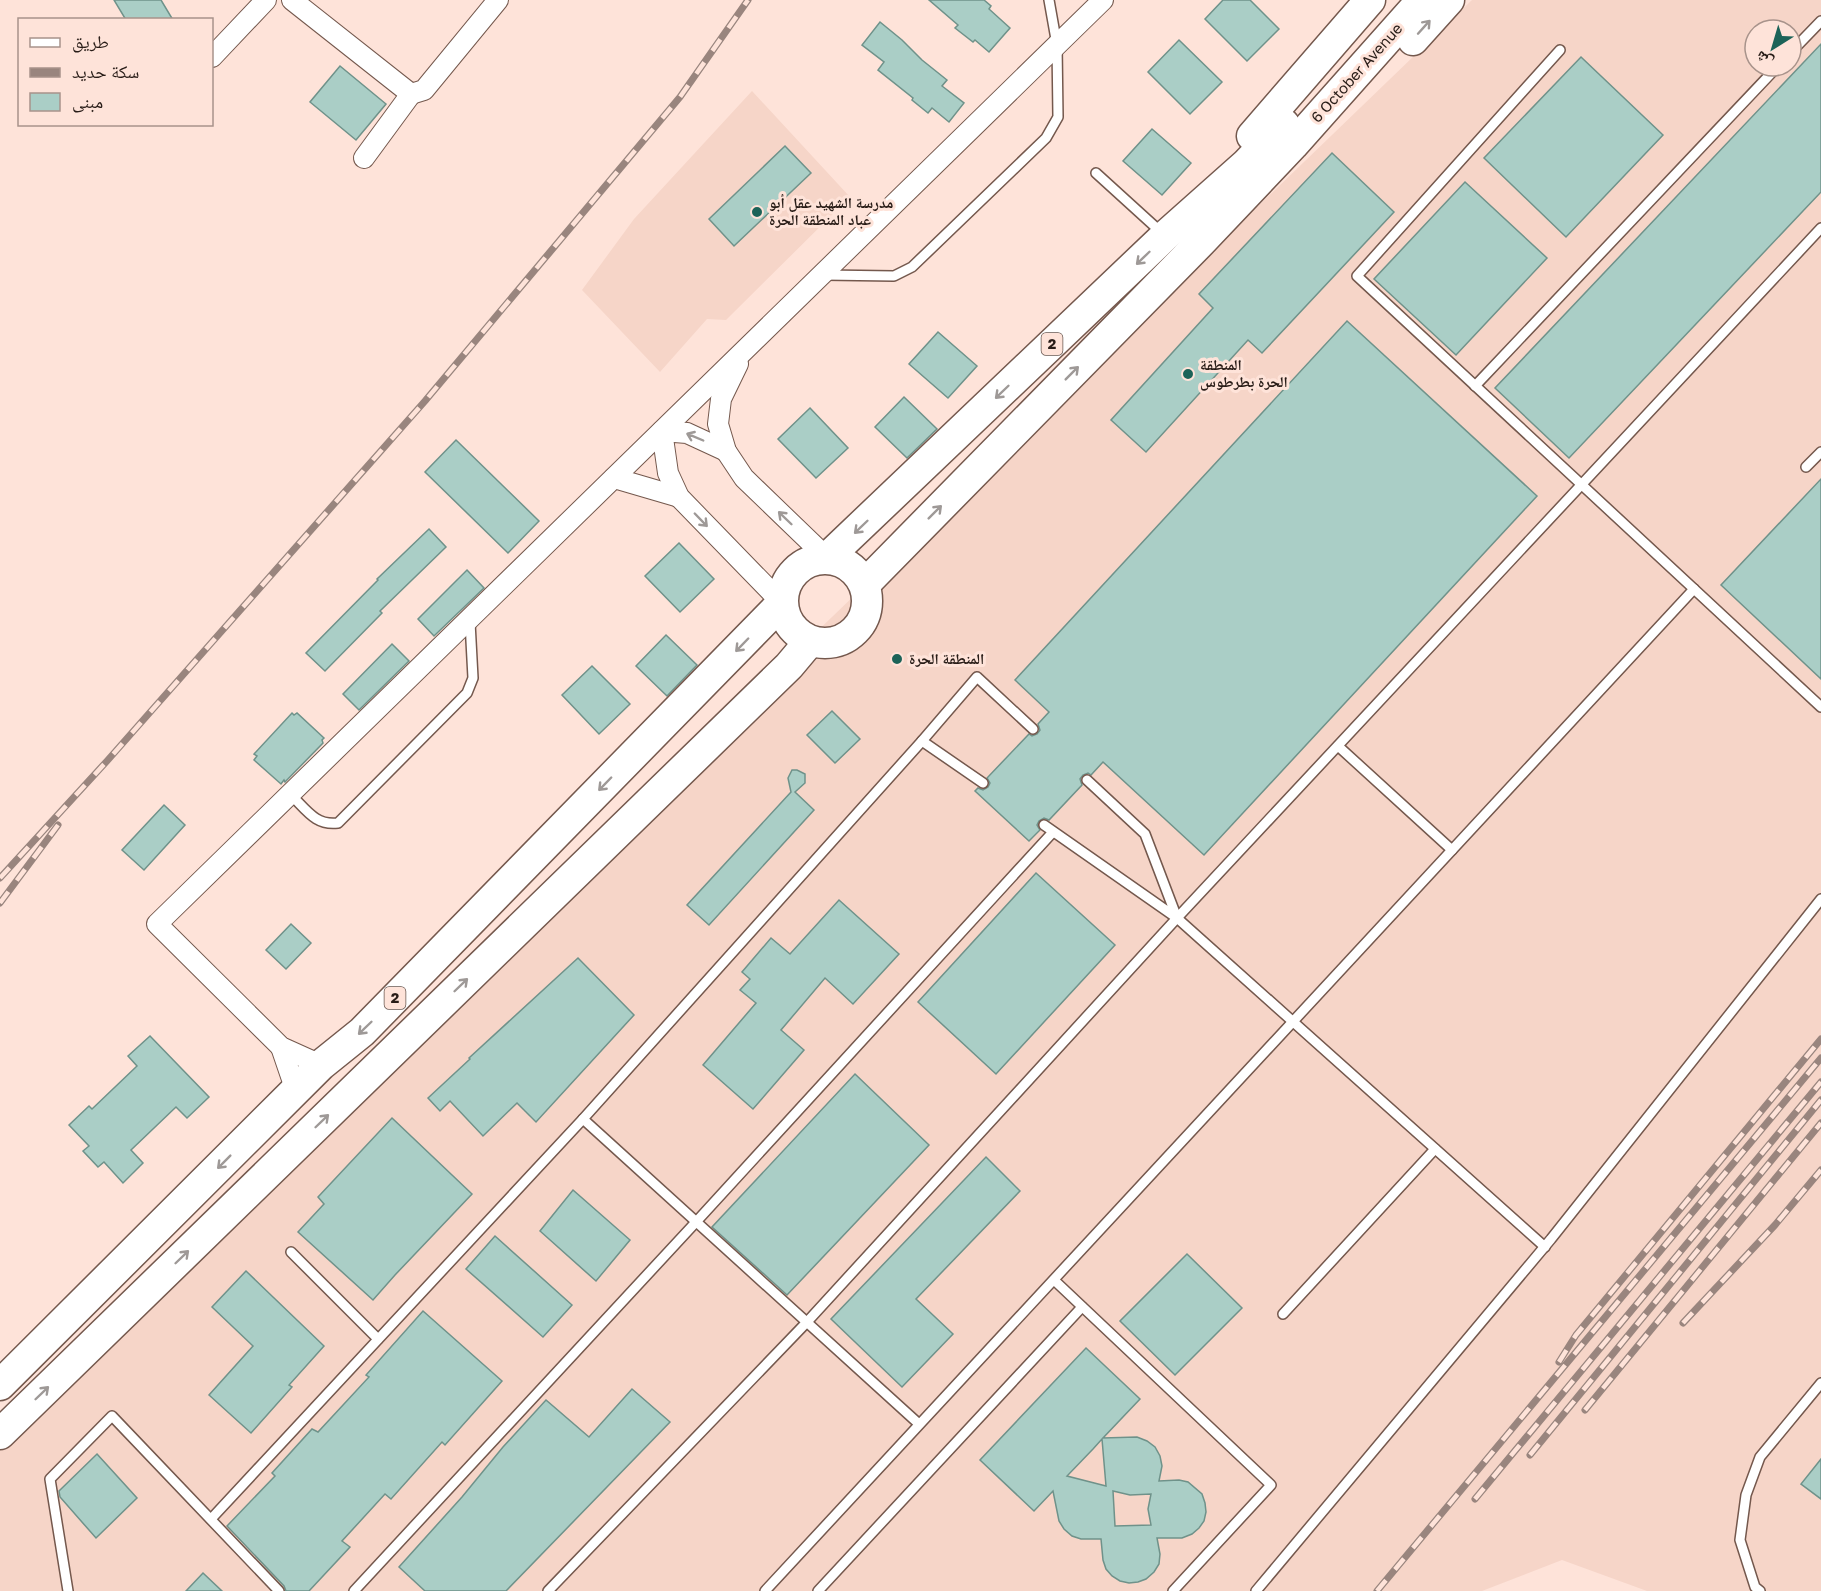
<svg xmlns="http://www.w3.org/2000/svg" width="1821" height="1591" font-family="'Golos Text','Noto Naskh Arabic',sans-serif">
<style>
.built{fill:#f6d5c8;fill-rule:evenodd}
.building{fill:#aacec6;stroke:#6f928a;stroke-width:1.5;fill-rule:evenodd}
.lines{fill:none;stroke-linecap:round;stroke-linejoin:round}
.service-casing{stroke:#74584d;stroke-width:12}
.minor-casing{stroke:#74584d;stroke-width:22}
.primary-casing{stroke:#74584d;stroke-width:33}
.service{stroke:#fff;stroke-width:9}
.minor{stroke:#fff;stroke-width:20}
.primary{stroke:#fff;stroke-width:30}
.rail-casing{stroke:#99857e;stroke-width:7}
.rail{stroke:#fee3d9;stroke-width:4.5;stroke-dasharray:14;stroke-linecap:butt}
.oneway{stroke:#9e9997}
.poi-dot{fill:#1c6358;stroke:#fee3d9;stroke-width:2}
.labels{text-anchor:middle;stroke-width:6;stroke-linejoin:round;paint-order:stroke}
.shield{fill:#fee3d9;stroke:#685851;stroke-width:1.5}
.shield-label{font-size:14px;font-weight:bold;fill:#281c17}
.street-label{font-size:15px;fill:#281c17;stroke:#fee3d9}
.poi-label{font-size:15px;font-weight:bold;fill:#281c17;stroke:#fee3d9;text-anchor:start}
</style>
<rect width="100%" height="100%" fill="#fee3d9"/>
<g class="built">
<path d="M 1472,0 L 1821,0 L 1821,1591 L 1647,1591 L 1562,1560 L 1482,1591 L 0,1591 L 0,1419 ZM 1755,30 L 1791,30 L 1791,66 L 1755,66 Z"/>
<polygon points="752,91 850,197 726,320 707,319 660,372 582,290 634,219"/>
</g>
<g class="building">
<polygon points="114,0 161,0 173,20 126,20"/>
<polygon points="929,0 984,0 991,6 989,9 1010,28 989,52 975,40 973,42 955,28 958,25"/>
<polygon points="1223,0 1250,0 1279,29 1247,61 1205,19"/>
<polygon points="880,22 902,40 922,60 947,80 942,86 964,103 949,122 932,108 928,113 912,100 913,98 878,70 884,62 862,45"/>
<polygon points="1179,40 1222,82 1190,114 1148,72"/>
<polygon points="1821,44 1821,192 1569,458 1495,388"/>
<polygon points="1581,57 1663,135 1566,237 1484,158"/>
<polygon points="340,66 386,104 356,140 310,102"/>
<polygon points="1152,129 1191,163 1162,195 1123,161"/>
<polygon points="785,146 811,173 734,246 709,219"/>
<polygon points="1332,153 1394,212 1262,353 1248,340 1146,452 1111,420 1213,308 1199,294"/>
<polygon points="1465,182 1547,258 1456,355 1374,279"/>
<polygon points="1347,321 1537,496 1204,855 1103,762 1091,775 1088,773 1083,775 1080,779 1082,785 1049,820 1044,818 1039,821 1037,825 1040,830 1029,841 975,791 978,788 983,790 988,787 990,783 987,778 1029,734 1032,736 1037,734 1040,730 1038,724 1049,712 1015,680"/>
<polygon points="938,332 977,366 948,398 909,364"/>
<polygon points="904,397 937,429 907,458 875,427"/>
<polygon points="810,408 848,448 816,478 778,439"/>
<polygon points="456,440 539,521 508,553 425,472"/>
<polygon points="1821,479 1821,679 1721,585"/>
<polygon points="429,529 446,547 380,611 382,613 325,671 306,653 378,580 377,579"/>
<polygon points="679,543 714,579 680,612 645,576"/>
<polygon points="467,570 484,588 434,636 418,619"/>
<polygon points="666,635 697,665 667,696 636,666"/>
<polygon points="392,644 409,661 359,710 343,694"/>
<polygon points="592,666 630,704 599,734 562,695"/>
<polygon points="832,711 860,739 835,763 807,735"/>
<polygon points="292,713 294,715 297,713 324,738 322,740 323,743 285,782 284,780 281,784 254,760 257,756 254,754"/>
<polygon points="792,770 797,770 805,774 805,783 795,792 814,810 709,925 687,905 791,792 788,778"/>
<polygon points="164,805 185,825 144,870 122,850"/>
<polygon points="1036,873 1115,945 996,1074 918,1002"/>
<polygon points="839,900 899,954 853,1004 825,978 781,1030 804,1050 753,1109 703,1065 756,1003 740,990 750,979 742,972 771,938 790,954"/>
<polygon points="291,924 311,943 286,969 266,950"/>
<polygon points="578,958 634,1015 536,1122 517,1103 483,1136 450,1101 440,1111 428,1098 470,1059 469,1058"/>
<polygon points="150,1036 209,1097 187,1118 176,1107 131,1150 143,1163 123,1183 104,1162 98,1167 83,1151 89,1146 69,1125 89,1106 92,1109 137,1066 128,1056"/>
<polygon points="855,1074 929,1145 787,1295 712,1227"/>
<polygon points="392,1118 472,1194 395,1275 373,1300 298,1232 324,1204 318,1197"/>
<polygon points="986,1157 1020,1191 916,1299 953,1334 902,1387 831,1319"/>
<polygon points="573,1190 630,1240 596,1281 540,1231"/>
<polygon points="495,1236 572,1305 543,1337 466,1269"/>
<polygon points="1187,1254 1242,1308 1175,1375 1120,1321"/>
<polygon points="246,1271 324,1346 289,1385 292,1387 251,1433 209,1395 253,1346 212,1307"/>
<polygon points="423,1311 502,1381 445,1445 442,1442 391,1499 385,1494 342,1541 350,1547 309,1591 286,1591 284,1586 227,1526 275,1476 272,1473 312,1429 318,1432 369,1377 366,1375"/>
<path d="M 1086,1348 L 1140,1399 L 1103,1438 L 1137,1437 L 1147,1441 L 1155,1447 L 1160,1456 L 1162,1466 L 1159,1481 L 1179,1480 L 1188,1482 L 1202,1494 L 1205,1503 L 1206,1512 L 1204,1521 L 1199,1528 L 1192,1534 L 1182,1538 L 1157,1538 L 1160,1554 L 1159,1564 L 1154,1572 L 1146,1579 L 1138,1582 L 1129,1583 L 1120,1581 L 1112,1576 L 1106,1569 L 1103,1560 L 1101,1539 L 1081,1539 L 1072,1536 L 1064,1529 L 1059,1521 L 1053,1491 L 1034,1511 L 980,1460 ZM 1102,1439 L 1106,1486 L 1067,1476 L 1093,1449 ZM 1113,1491 L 1130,1495 L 1151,1494 L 1148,1509 L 1151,1525 L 1115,1526 Z"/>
<polygon points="632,1389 670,1422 506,1591 425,1591 399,1567 462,1497 503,1447 546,1400 589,1437"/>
<polygon points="97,1454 137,1498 96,1538 60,1497 59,1491"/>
<polygon points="1821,1459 1821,1499 1801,1484"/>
<polygon points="203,1573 222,1591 186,1591"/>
</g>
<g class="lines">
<g class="service-casing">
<g id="service">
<polyline points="1560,50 1357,276 1821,707"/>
<polyline points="1791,52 1821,21"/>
<polyline points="1096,173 1162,233"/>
<polyline points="824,275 894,276 912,267 1046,138 1058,117 1057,45 1049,0"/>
<polyline points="1475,386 1778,66"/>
<polyline points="1806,467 1821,452"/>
<polyline points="922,741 983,783"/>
<polyline points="1338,746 1452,850"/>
<path d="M 290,794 C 306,809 315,826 338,823 L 467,693 L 473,678 L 470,622"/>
<polyline points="1044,825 1177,918 1145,834 1087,780"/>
<polyline points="1177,918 1545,1247"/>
<polyline points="583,1119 919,1424"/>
<polyline points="291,1252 378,1339"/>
<polyline points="1054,1280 1271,1485 1173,1591"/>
<polyline points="1283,1314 1435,1149"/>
<polyline points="211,1519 583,1119 922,741 977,677 1033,729"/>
<polyline points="68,1591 50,1479 112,1416 279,1591"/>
<polyline points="354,1591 696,1222 1053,832"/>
<polyline points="548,1591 807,1322 1177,918 1821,228"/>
<polyline points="765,1591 1694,589"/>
<polyline points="818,1591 1082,1307"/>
<polyline points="1256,1591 1551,1239 1821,899"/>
<polyline points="1760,1591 1755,1587 1740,1540 1746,1495 1760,1457 1821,1383"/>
</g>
</g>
<g class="minor-casing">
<g id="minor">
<polyline points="292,0 411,94 424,90 498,0"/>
<polyline points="212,57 266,0"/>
<polyline points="364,158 411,94"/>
<polyline points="738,364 721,399 718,424 726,451 744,478 827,558"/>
<polyline points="726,451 687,433 662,431 668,473 679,497 782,603"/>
<polyline points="614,478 679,497"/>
<polyline points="281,1047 296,1091"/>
<polyline points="321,1065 281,1047 157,924 1103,0"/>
</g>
</g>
<g class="primary-casing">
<g id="primary">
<polyline points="1413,40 1449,0"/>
<polyline points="1252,136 1370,0"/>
<polyline points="827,558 1165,236 1246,164 1284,124"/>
<circle cx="825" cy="601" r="42"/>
<polyline points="865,584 1202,241 1293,145 1422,0"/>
<polyline points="0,1385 321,1065 362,1032 782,603"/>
<polyline points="0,1434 789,666 810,641"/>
</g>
</g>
<use href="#service" class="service"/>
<use href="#minor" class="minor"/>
<use href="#primary" class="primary"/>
<g class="rail-casing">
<g id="rail">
<polyline points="0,878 107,761 425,401 680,97 748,0"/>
<polyline points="0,903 58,825"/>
<polyline points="1683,1323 1775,1225 1821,1170"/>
<polyline points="1559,1362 1576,1335 1821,1039"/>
<polyline points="1585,1410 1821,1123"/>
<polyline points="1530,1455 1821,1100"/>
<polyline points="1475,1499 1821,1082"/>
<polyline points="1377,1591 1821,1058"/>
</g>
</g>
<use href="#rail" class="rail"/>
</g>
<defs><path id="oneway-shaft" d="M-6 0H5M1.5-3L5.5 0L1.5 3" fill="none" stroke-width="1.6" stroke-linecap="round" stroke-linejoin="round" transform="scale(1.5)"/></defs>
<g class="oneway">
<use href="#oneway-shaft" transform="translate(1424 27) rotate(-48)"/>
<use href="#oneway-shaft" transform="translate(1143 258) rotate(136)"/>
<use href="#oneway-shaft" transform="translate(1072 373) rotate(-45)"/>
<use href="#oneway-shaft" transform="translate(1002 392) rotate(136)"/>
<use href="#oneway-shaft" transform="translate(695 437) rotate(-157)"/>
<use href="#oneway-shaft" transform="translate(935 512) rotate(-45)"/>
<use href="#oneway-shaft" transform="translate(785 518) rotate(-136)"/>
<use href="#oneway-shaft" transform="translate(701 520) rotate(46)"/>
<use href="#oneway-shaft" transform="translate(861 527) rotate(136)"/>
<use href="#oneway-shaft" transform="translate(742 645) rotate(134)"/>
<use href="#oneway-shaft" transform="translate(605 784) rotate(134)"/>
<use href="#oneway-shaft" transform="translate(461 985) rotate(-44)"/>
<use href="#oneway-shaft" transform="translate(365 1028) rotate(136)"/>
<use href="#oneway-shaft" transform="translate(322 1121) rotate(-44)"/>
<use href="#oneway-shaft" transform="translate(224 1162) rotate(135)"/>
<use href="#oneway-shaft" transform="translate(182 1257) rotate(-44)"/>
<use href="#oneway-shaft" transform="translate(42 1393) rotate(-44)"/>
</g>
<g class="poi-dot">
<circle cx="757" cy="212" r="6"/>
<circle cx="1188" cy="374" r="6"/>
<circle cx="897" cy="659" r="6"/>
</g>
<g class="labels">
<g class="shield">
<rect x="1041.5" y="333" width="21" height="22" rx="4.5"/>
<rect x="384.5" y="987" width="21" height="22" rx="4.5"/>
</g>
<g class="shield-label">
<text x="1052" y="349">2</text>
<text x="395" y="1003">2</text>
</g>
<g class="street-label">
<text transform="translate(1357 73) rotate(-48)" y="5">6 October Avenue</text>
</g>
<g class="poi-label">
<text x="769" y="208">مدرسة الشهيد عقل أبو<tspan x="769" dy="17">عباد المنطقة الحرة</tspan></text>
<text x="1200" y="370">المنطقة<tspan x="1200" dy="17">الحرة بطرطوس</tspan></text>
<text x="909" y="664">المنطقة الحرة</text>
</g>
</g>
<rect x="18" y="18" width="195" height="108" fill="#fee3d9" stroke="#a8938b" stroke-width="1.5"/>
<rect x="30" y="38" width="30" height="9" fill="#ffffff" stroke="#a8938b" stroke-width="1.5"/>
<text x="72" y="48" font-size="18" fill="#281c17">طريق</text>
<rect x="30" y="68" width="30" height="9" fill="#99857e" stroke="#a8938b" stroke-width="1.5"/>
<text x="72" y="78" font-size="18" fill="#281c17">سكة حديد</text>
<rect x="30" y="93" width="30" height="18" fill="#aacec6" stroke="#a8938b" stroke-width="1.5"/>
<text x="72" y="108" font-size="18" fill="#281c17">مبنى</text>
<g transform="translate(1773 48) rotate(217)"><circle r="28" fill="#fee3d9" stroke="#a8938b" stroke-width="1.5"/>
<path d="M0-4.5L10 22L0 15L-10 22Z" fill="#1c6358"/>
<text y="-9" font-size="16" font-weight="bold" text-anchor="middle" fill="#281c17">ش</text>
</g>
</svg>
